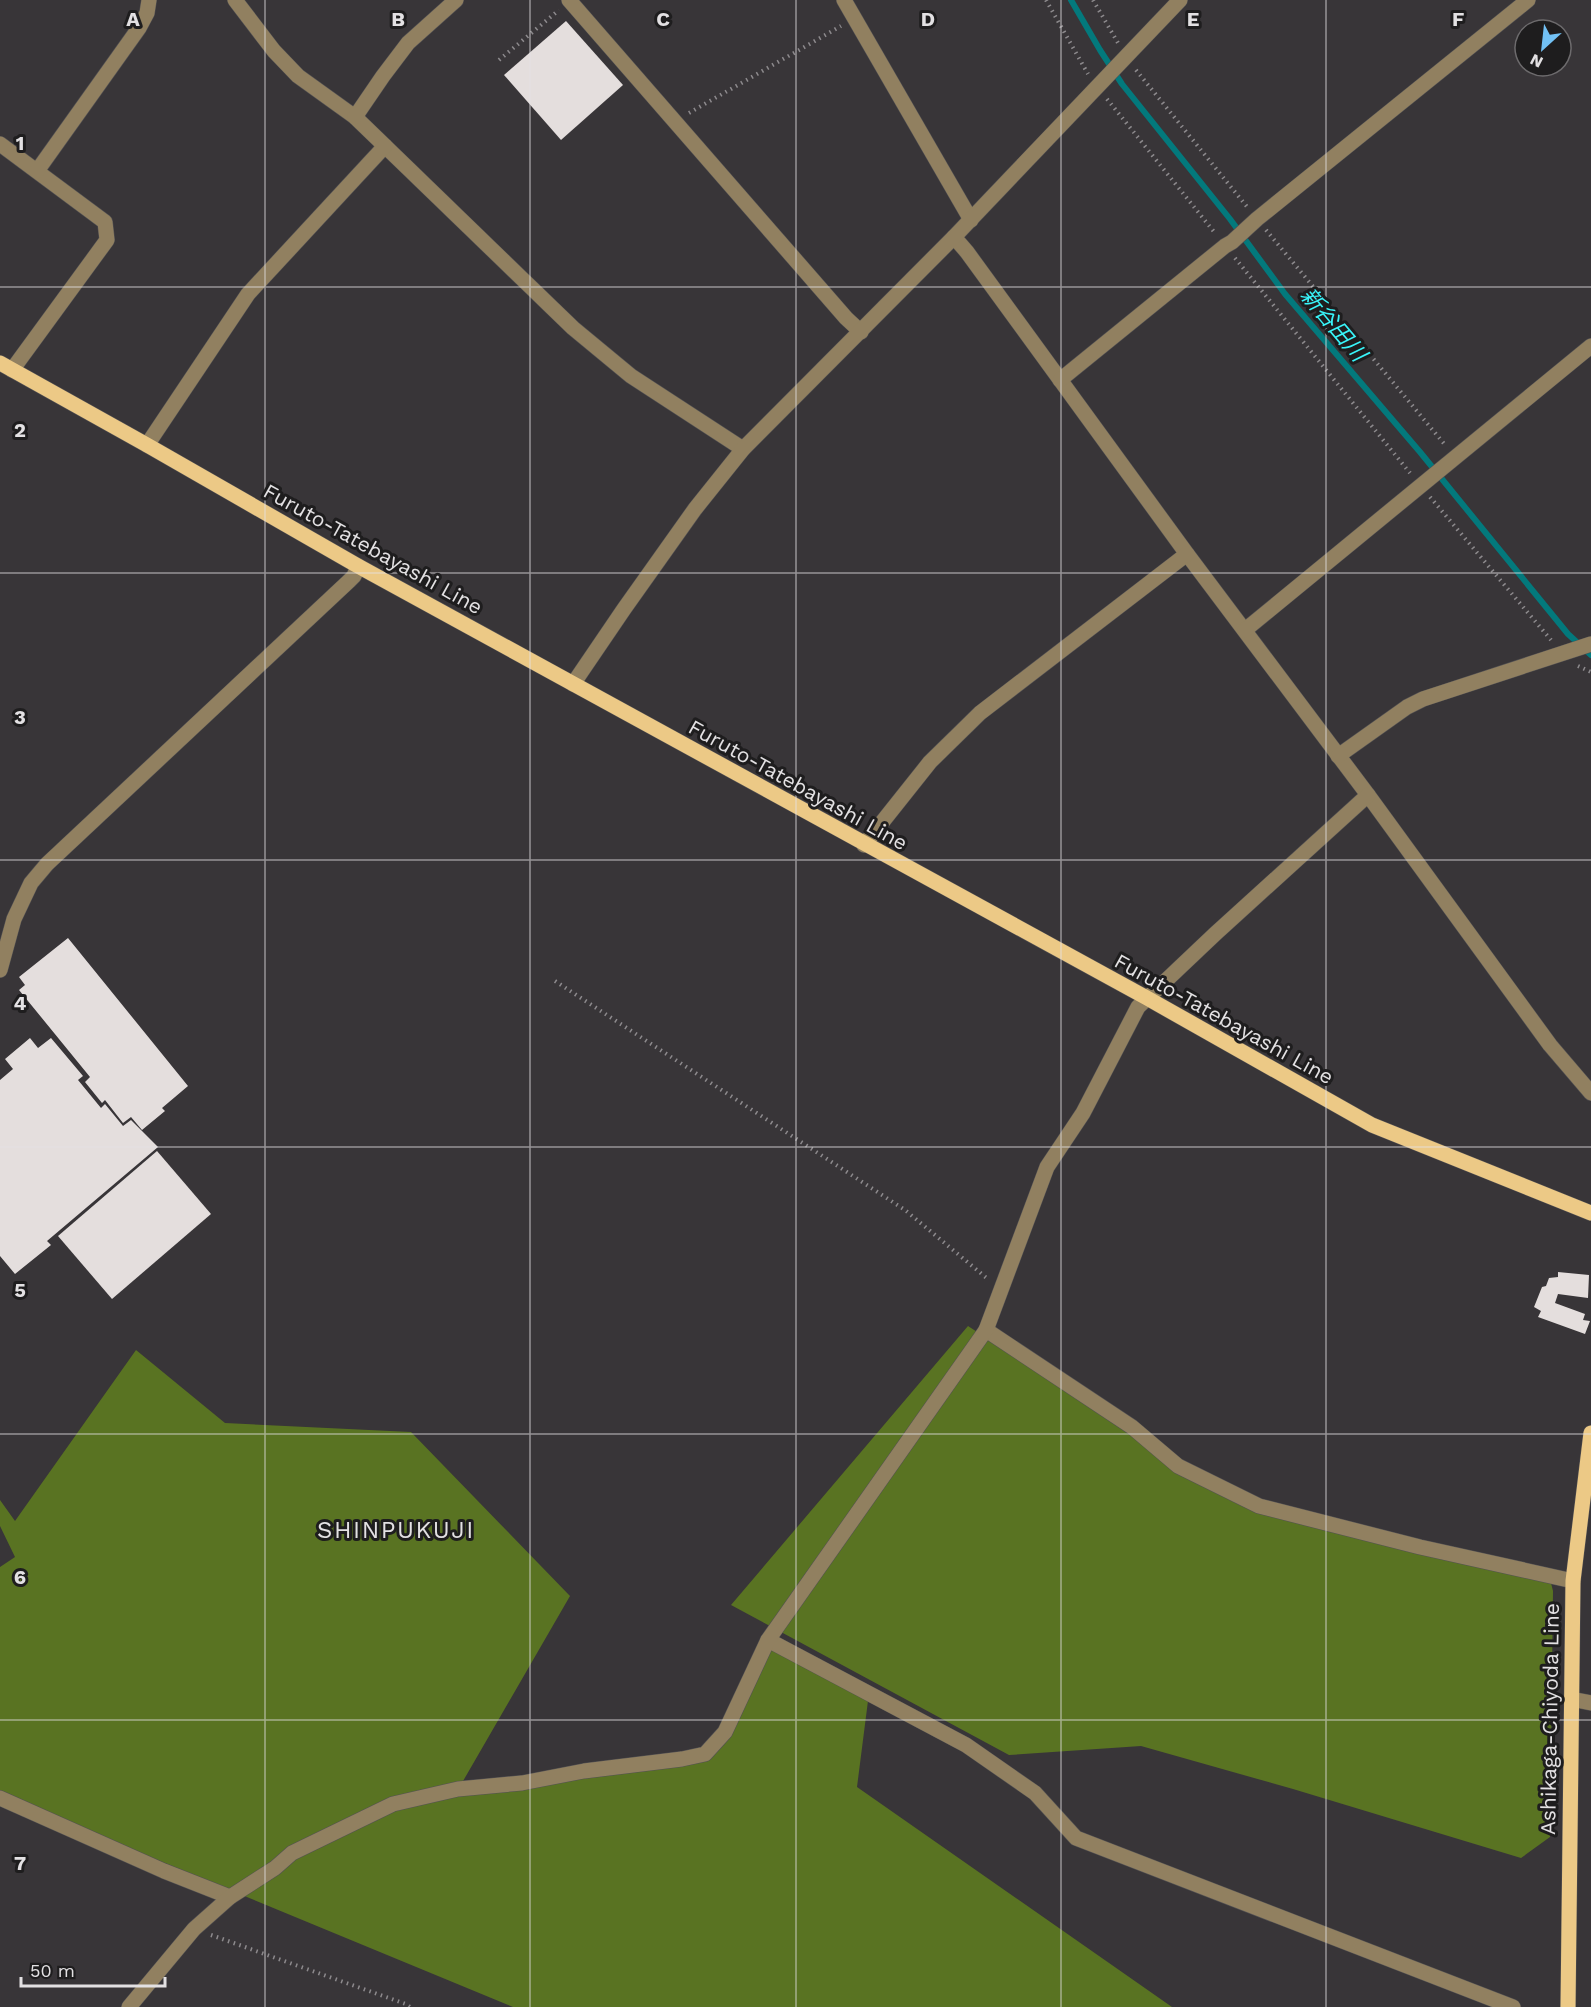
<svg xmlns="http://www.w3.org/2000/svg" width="1591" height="2007" font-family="'Work Sans','Noto Sans JP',sans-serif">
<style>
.forest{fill:#597322}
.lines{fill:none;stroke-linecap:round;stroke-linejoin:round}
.stream{stroke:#03797c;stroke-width:6}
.building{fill:#e4dedd}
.minor-casing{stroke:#535153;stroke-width:16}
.major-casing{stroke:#535153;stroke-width:16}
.path{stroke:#8d8a8d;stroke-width:4;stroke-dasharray:1.5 4.5;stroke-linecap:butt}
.minor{stroke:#918060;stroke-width:15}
.major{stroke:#ecc986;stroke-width:15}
.grid{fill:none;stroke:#e3e1e3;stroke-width:1.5;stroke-opacity:0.55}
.labels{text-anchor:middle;stroke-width:6;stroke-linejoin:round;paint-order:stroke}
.street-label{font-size:21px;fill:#e3e1e3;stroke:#1e1d1e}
.water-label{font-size:22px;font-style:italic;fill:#39f4f9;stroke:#1e1d1e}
.quarter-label{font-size:24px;letter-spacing:1.5px;fill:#e3e1e3;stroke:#1e1d1e}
.grid-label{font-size:20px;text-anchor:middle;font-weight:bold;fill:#e3e1e3;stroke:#1e1d1e;stroke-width:6;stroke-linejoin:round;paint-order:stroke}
</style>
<rect width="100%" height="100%" fill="#383538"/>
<g class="forest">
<polygon points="968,1326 1163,1454 1277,1511 1549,1575 1553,1591 1550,1837 1521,1858 1293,1789 1141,1746 1009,1755 731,1605"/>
<polygon points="136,1350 225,1423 411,1432 570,1596 459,1788 705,1754 768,1640 869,1693 857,1787 1172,2007 513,2007 0,1795 0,1567 15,1557 0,1526 0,1500 15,1521"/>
</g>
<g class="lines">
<polyline class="stream" points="1071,0 1100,50 1122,84 1230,219 1285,294 1420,452 1568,634 1591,655"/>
</g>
<g class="building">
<polygon points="566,21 623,85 561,140 504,75"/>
<polygon points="68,938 188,1086 162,1108 165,1111 142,1130 131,1117 123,1123 105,1100 102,1103 85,1082 90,1077 19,990 25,985 19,977"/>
<polygon points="30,1038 38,1048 51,1038 83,1076 78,1080 101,1108 105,1104 123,1126 131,1120 158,1147 47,1241 51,1245 15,1274 0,1256 0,1080 13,1069 5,1059"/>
<polygon points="157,1151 211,1214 112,1299 58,1236"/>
<polygon points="1558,1272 1589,1275 1588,1298 1558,1294 1555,1303 1585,1314 1583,1320 1590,1321 1585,1334 1538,1317 1541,1311 1534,1307 1542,1287 1546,1286 1549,1278 1558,1277"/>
</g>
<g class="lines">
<g class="minor-casing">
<g id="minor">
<polyline points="235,0 274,51 298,76 355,117 573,328 631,376 743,449"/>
<polyline points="569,0 846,318 861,332"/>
<polyline points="844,0 971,220"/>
<polyline points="355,117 383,76 408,43 456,0"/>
<polyline points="0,144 105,222 107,240 12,370"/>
<polyline points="37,171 139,28 147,13 149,0"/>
<polyline points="954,237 967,252 1187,554 1368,795 1550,1045 1591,1093"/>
<polyline points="1060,380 1225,246 1232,242 1257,219 1528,0"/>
<polyline points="147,445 248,294 385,146"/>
<polyline points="1245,630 1591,346"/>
<polyline points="573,684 624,609 695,509 743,449 954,237 1180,0"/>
<polyline points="1338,756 1407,707 1423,699 1591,644"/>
<polyline points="864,845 930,762 980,713 1187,554"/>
<polyline points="0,970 14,919 31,883 47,864 349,581 354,576 358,566"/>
<polyline points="986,1330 1132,1427 1178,1466 1259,1506 1420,1547 1573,1581"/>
<polyline points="768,1640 966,1745 1035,1793 1076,1838 1513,2007"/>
<polyline points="1571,1699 1591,1703"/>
<polyline points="0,1798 164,1871 230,1897"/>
<polyline points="129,2007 194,1929 230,1897 275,1868 292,1853 393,1804 458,1789 522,1783 584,1771 682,1759 705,1754 725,1732 768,1640 986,1330 1047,1167 1083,1113 1138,1007 1215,934 1368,795"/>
</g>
</g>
<g class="major-casing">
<g id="major">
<polyline points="0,363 147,445 358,566 1147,998 1372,1125 1591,1213"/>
<polyline points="1568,2007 1573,1581 1591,1433"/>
</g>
</g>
<g class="path">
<polyline points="1046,0 1088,74"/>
<polyline points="1093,0 1118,43"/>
<polyline points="499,60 559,10"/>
<polyline points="1136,70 1248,208"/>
<polyline points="1107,99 1215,233"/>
<polyline points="689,113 841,26"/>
<polyline points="1266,230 1446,446"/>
<polyline points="1235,258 1410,473"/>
<polyline points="1430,497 1551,640"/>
<polyline points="1578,666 1591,672"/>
<polyline points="555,981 905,1210 989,1280"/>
<polyline points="211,1935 406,2004 410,2007"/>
</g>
<use href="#minor" class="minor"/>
<use href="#major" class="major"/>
</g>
<path class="grid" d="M 265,0 L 265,2007M 530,0 L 530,2007M 796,0 L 796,2007M 1061,0 L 1061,2007M 1326,0 L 1326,2007M 0,287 L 1591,287M 0,573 L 1591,573M 0,860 L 1591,860M 0,1147 L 1591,1147M 0,1434 L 1591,1434M 0,1720 L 1591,1720"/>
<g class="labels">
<g class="street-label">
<text transform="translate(373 549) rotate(29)" y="7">Furuto-Tatebayashi Line</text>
<text transform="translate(798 785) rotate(29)" y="7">Furuto-Tatebayashi Line</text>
<text transform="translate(1224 1019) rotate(29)" y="7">Furuto-Tatebayashi Line</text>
<text transform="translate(1550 1719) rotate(-89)" y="7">Ashikaga-Chiyoda Line</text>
</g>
<g class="water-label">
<text transform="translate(1334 324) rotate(50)" y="8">新谷田川</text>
</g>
<g class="quarter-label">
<text x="396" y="1538">SHINPUKUJI</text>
</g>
</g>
<g class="grid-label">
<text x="133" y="26">A</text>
<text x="398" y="26">B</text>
<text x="663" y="26">C</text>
<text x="928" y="26">D</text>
<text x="1193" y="26">E</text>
<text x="1458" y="26">F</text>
<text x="20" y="150">1</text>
<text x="20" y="437">2</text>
<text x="20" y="724">3</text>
<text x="20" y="1010">4</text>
<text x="20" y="1297">5</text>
<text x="20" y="1584">6</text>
<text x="20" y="1870">7</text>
</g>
<g transform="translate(1543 48) rotate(207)"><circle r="28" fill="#1e1d1e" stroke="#6d6b6d" stroke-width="1.5"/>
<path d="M0-4.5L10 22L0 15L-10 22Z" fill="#72c1f5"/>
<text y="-9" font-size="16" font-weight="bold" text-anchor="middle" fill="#e3e1e3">N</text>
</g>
<path d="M21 1977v9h144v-9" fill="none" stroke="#e3e1e3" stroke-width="3"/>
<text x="30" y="1977" font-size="18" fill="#e3e1e3" stroke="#1e1d1e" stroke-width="4.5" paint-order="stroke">50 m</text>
</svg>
